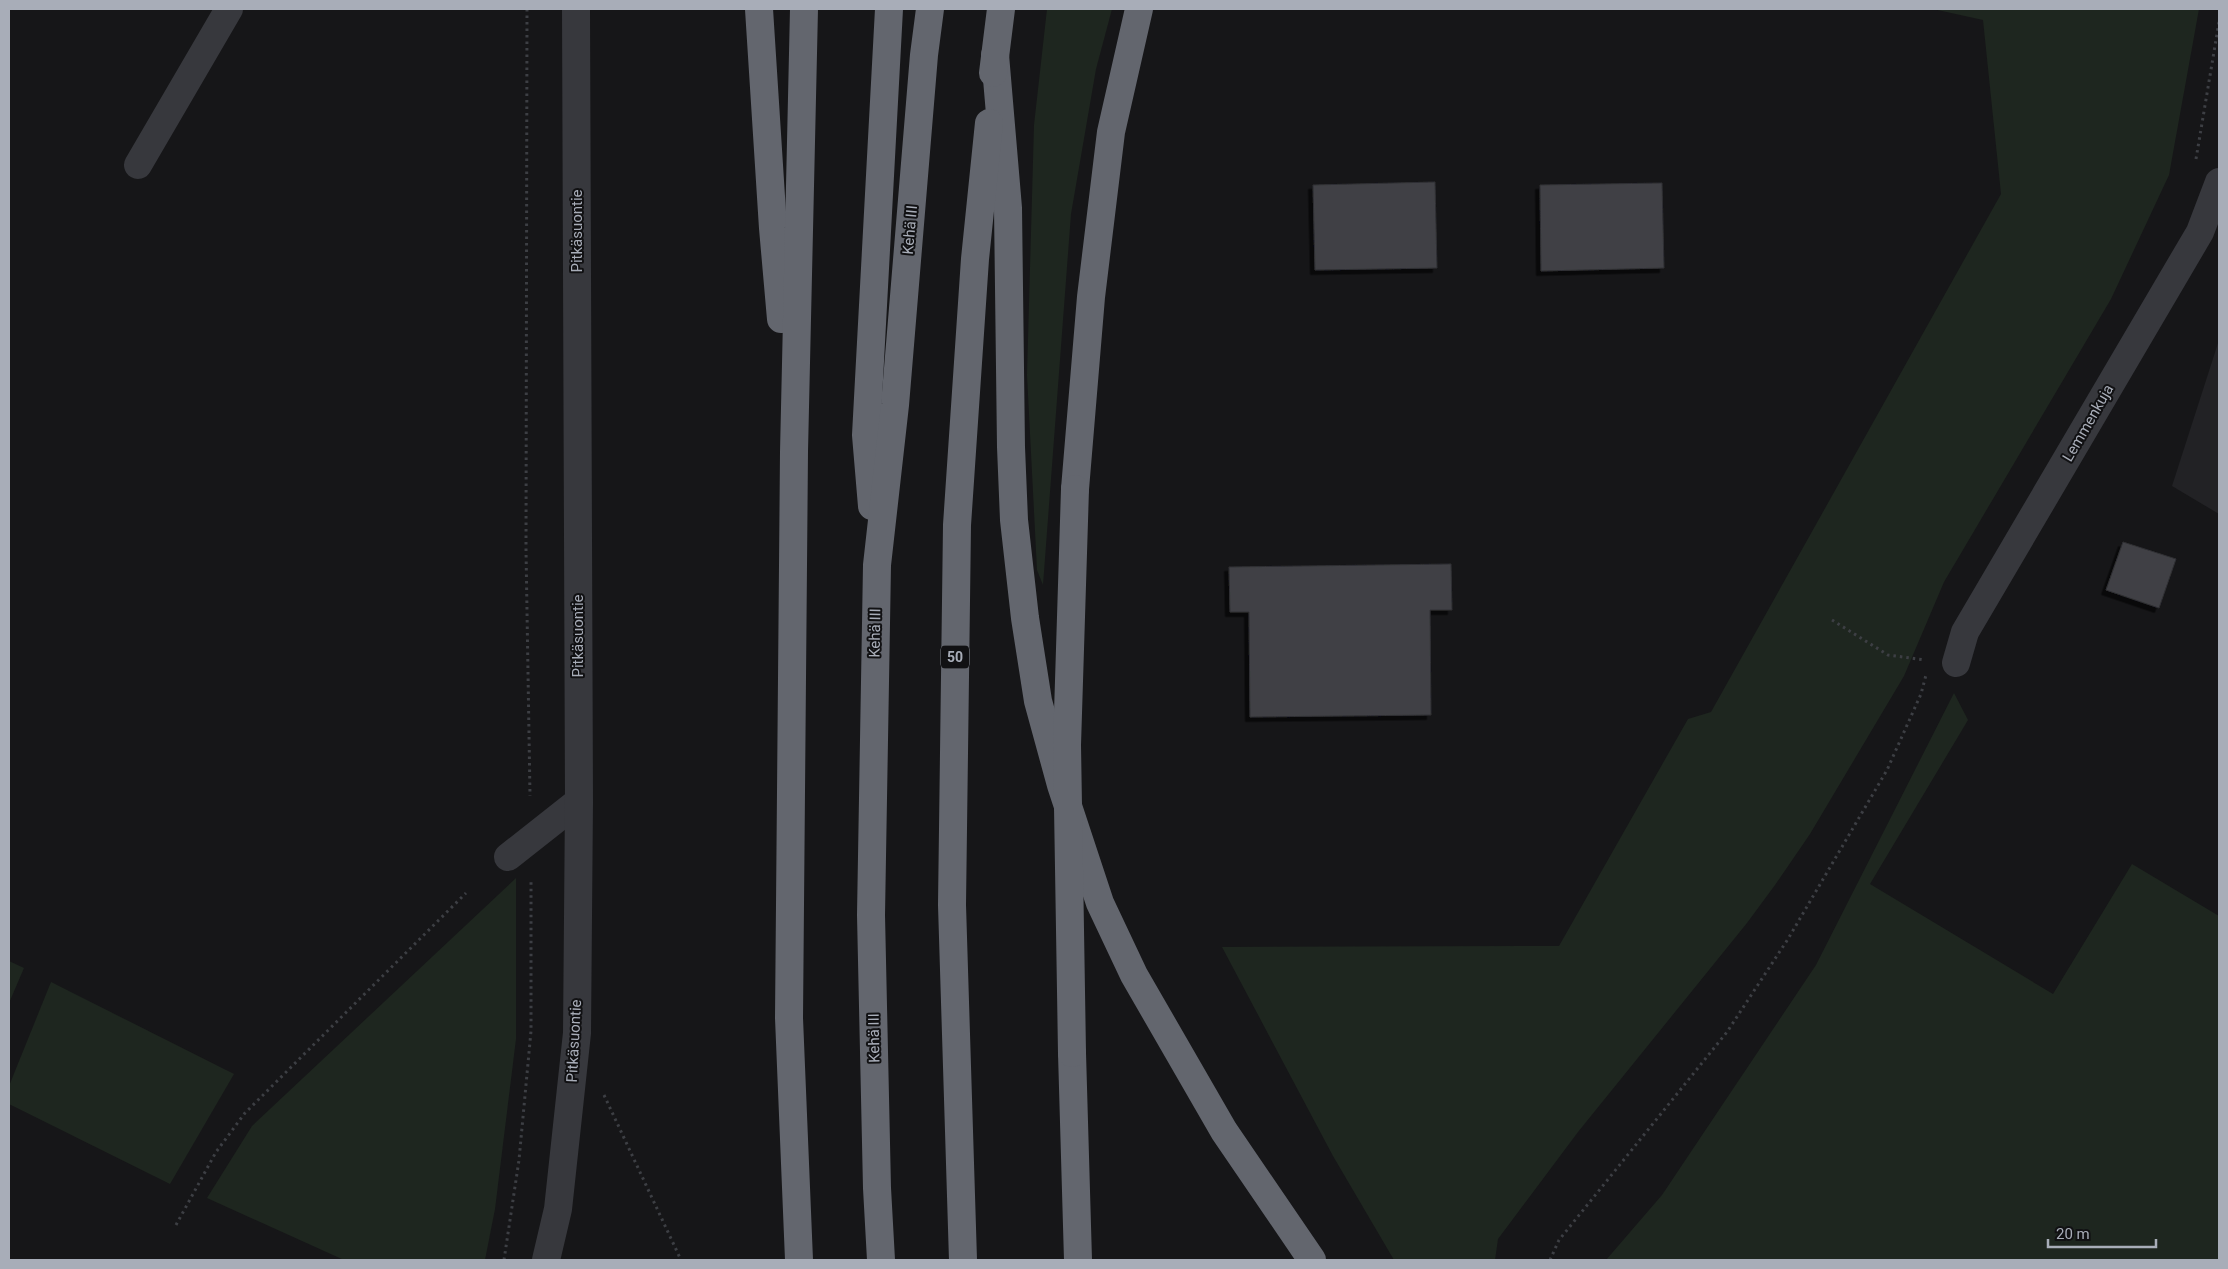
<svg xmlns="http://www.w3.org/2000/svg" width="2228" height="1269" font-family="Roboto,sans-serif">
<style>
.built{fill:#222225}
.green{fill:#1e261f}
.building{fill:#404145;stroke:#303034;filter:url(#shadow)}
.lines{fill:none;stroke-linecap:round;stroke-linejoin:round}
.path{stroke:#3d3f44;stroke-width:3;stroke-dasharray:2.5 4;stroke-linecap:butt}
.minor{stroke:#37383d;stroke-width:28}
.highway{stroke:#63666e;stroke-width:28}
.highway-bridge{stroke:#63666e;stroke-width:28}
.labels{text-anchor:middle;stroke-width:4;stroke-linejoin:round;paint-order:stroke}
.shield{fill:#111113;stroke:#7b7e86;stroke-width:1}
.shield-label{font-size:14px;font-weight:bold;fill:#a8adb8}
.street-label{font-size:15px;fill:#a8adb8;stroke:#111113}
</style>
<defs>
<filter id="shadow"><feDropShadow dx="-4.5" dy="4.5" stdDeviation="0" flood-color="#0009"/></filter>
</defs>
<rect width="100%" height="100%" fill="#161618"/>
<polygon class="built" points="2219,340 2219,514 2172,486"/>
<g class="green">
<polygon points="1047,9 1112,9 1096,69 1071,214 1043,585 1037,570 1027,375 1034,125"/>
<polygon points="1933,9 2199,9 2169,175 2111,299 1944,582 1904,676 1810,834 1775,885 1747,923 1578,1132 1498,1239 1495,1260 1394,1260 1333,1156 1222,947 1559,946 1688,719 1711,712 2001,194 1983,20"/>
<polygon points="1954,693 1968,720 1870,884 2053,994 2132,864 2219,916 2219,1260 1606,1260 1662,1195 1816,965"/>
<polygon points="516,878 516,1039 495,1209 485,1260 344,1260 207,1198 252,1126"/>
<polygon points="9,961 24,968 9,1003"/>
<polygon points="51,982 234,1074 170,1184 9,1104 9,1086"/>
</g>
<g class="building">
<polygon points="1435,182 1437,268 1315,270 1313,185"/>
<polygon points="1662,183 1664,268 1541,271 1540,185"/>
<polygon points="2123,542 2176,559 2159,608 2106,590"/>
<polygon points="1451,564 1452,610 1430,610 1431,715 1250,717 1249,612 1230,612 1229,567"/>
</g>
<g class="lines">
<g class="path">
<polyline points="527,9 526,549 530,796"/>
<polyline points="2196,159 2219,22"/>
<polyline points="1832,620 1888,655 1925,660"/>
<polyline points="604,1095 681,1260"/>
<polyline points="176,1225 216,1152 245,1113 466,893"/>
<polyline points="504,1260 519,1160 531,1031 531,880"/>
<polyline points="1550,1260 1559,1240 1727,1032 1788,939 1887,770 1921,694 1926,675"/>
</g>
<g class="minor">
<polyline points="138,165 229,9"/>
<polyline points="1956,663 1965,632 2200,232 2219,182"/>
<polyline points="508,857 579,801"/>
<polyline points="546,1260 558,1209 577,1033 579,801 576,9"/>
</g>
<g class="highway">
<polyline points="759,9 773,228 781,319"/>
<polyline points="995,55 1008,208 1011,447 1014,520 1025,618 1038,701 1061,785 1100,903 1134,975 1224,1131 1312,1260"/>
<polyline points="993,73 1001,9"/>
<polyline points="1075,489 1091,297 1111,132 1139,9"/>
<polyline points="872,506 866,435 889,9"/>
<polyline points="1072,1053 1078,1260"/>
<polyline points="799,1260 789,1018 794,452 804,9"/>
<polyline points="881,1260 877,1188 871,915 877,565 895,405 924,55 930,9"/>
<polyline points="963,1260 952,905 957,525 975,259 989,123"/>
</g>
<polyline class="highway-bridge" points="1072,1053 1067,745 1075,489"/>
</g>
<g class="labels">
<rect class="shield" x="941" y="645.5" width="28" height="23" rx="4"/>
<g class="shield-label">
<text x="955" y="662">50</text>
</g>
<g class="street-label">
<text transform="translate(910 230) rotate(-85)" y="5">Kehä III</text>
<text transform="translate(577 231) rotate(-90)" y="5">Pitkäsuontie</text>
<text transform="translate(2088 423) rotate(-60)" y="5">Lemmenkuja</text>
<text transform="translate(875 633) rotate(-89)" y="5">Kehä III</text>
<text transform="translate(578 636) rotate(-90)" y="5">Pitkäsuontie</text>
<text transform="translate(874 1038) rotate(-91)" y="5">Kehä III</text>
<text transform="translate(574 1041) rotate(-87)" y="5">Pitkäsuontie</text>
</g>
</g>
<rect width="2228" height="1269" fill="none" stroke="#a8adb8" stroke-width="20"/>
<path d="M2048 1239v8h108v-8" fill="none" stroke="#a8adb8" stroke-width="2.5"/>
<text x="2056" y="1239" font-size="15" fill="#a8adb8" stroke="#111113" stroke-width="4" paint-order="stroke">20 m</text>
</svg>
